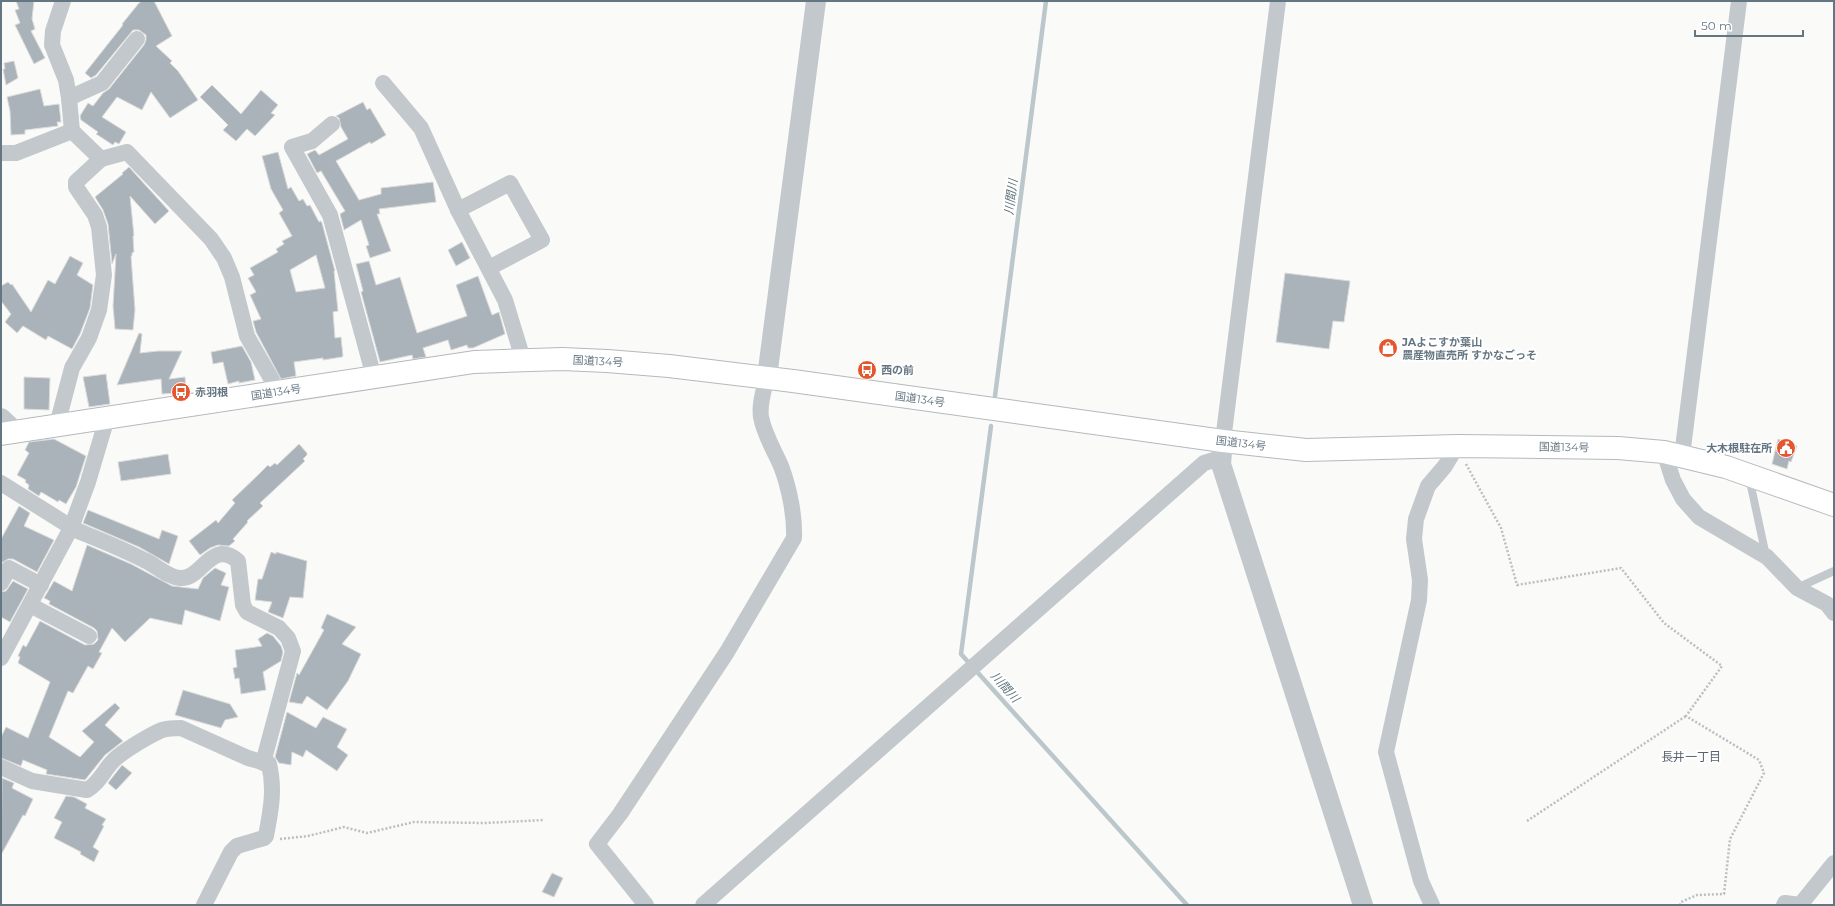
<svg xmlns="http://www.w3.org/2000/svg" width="1835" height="906" font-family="Montserrat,'Noto Sans JP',sans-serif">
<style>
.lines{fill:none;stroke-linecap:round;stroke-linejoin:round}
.stream{stroke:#bbc7cb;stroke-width:4.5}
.building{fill:#aab3b9;stroke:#dcdcda;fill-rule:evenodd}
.trunk-casing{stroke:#b4b9bd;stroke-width:24}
.path{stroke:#bbbfc2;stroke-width:2.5;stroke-dasharray:2 2;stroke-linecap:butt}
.service{stroke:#c3c8cc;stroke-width:8}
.minor{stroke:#c3c8cc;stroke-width:16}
.tertiary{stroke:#c3c8cc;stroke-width:20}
.trunk{stroke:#fff;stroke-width:22}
.labels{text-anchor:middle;stroke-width:4;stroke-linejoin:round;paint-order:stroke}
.poi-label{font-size:11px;font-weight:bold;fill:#657683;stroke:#fff;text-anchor:start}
.street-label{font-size:11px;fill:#657683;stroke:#fff}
.water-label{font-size:12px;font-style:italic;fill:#60757c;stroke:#fff}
.neighbourhood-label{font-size:12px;fill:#57646e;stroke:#fff}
</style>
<rect width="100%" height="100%" fill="#fafaf8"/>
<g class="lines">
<g class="stream">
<polyline points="995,396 1046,1"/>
<polyline points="991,426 961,654 1187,905"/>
</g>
</g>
<g class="building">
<polygon points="16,1 34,1 32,19 35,29 31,31 45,58 34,64 15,25 20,23 15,10 19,9"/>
<polygon points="142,1 154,1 172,36 156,46 172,61 170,63 178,71 198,100 170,118 151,92 142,110 117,97 102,117 126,132 119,144 115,142 113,145 96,134 98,132 81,120 80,116 88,103 93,106 103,93 109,89 144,45 146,40 146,35 139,30 133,30 96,75 91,78 85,73 123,25 122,24 139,3"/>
<polygon points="14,61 18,78 6,85 3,69 5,69 4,63"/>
<polygon points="212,85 241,114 261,90 278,105 271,113 275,115 255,136 247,129 236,141 223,130 228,125 200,97"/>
<polygon points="40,89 44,106 59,104 61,122 57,122 58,126 25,130 25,134 11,135 10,111 7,97"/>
<polygon points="363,102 367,110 370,108 386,135 371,144 370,142 336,161 359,200 381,194 381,188 433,182 436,202 379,209 380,214 377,214 391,251 370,258 366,246 369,245 361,220 344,230 340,214 345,211 321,171 317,173 307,154 315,150 319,155 348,139 341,127 339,118 336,116"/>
<path d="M 278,152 L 288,189 L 291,187 L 299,201 L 303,199 L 307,206 L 310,205 L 319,222 L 321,221 L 322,223 L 335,271 L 334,271 L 338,311 L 333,312 L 335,338 L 341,337 L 343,356 L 342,357 L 323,360 L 323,358 L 294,362 L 296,376 L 281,379 L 256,332 L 253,321 L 261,319 L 250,295 L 256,292 L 248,278 L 254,275 L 250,268 L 278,252 L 276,249 L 284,244 L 282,241 L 292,236 L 279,213 L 283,210 L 271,189 L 262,156 ZM 316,255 L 325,288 L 296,292 L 290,270 Z"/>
<polygon points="129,167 169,211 155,224 130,196 134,236 133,236 134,252 132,253 132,256 131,256 135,310 133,330 115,329 113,306 116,254 112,264 108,224 103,210 95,197 123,174 122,173"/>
<polygon points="462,242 470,258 456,266 448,250"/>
<polygon points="70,256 83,263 77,275 93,285 90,308 80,334 72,349 48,336 46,340 23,326 17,333 5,322 11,314 1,301 1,286 8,282 11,285 12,284 31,312 48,280 55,284"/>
<polygon points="369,261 376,285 400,277 417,333 467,316 456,285 478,276 492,315 499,312 505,334 473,348 468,348 467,345 451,350 448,340 423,348 426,357 413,359 412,355 380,362 361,292 363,291 356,264"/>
<polygon points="1285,273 1350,281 1344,322 1333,321 1329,349 1276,342"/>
<polygon points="139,333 142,334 140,353 158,351 182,351 169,379 185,377 186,388 175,389 175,393 162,394 161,379 117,385"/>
<polygon points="242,346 251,362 255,380 239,383 239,381 228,384 223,362 213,364 211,352"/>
<polygon points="106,374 110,404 89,407 83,377"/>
<polygon points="24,377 50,378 49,410 24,409"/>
<polygon points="54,439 86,456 76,487 66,504 59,500 58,502 41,492 39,496 28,489 29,485 25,482 26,480 17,475 29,453 25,450 29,442"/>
<polygon points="1778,439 1797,446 1791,462 1789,461 1787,469 1772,464"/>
<polygon points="299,444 307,453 307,455 303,459 305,461 260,503 263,506 247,521 248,522 233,539 235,541 229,546 218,545 210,548 200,555 189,541 216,520 218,523 235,503 232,500 259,474 268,465 270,467 275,463 277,465"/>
<polygon points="168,454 171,474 121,481 118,462"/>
<polygon points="19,506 30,513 24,526 54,540 37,572 13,559 8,559 1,563 1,539"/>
<polygon points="88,510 159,539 162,530 178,536 169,564 139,547 83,523"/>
<polygon points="87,545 131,564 172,586 198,589 203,578 215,568 226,573 221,585 229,587 220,621 185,610 182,625 150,618 125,642 112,628 99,652 102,653 93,669 88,666 73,693 68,691 49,737 80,757 94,742 82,731 115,703 120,708 105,725 123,741 105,755 85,780 46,774 47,770 23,760 21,766 1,758 1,737 6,727 28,738 50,682 18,663 20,657 18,656 23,645 26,647 40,621 85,645 94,644 98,640 97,631 94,628 49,604 50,601 44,598 54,581 72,591"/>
<polygon points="271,552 276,554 276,552 307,561 303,598 290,597 283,618 268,612 272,602 255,600 258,579 262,579"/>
<polygon points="13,581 28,589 10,622 1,617 1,592 6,591"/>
<polygon points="327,614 356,627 342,644 361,654 348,681 327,710 307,696 302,704 289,702 297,673 299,675 324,630 321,628"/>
<polygon points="267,633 273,636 281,646 283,652 281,661 263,672 266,690 241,694 239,678 235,679 233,668 237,667 235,650 262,646 258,639"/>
<polygon points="183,690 230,704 238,717 225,720 221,728 175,715"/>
<polygon points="287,712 316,728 323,717 347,729 337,747 348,755 337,771 306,750 303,757 292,752 291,765 279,763 275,757"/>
<polygon points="122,765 132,773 116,790 108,783"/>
<polygon points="2,778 14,783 12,788 33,799 25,816 23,815 1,855"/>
<polygon points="66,796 74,797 87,804 85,808 106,819 102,825 104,826 93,847 99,851 94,862 80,854 81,852 54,838 62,822 54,818"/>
<polygon points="552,873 563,878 554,897 542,892"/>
</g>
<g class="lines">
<g class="trunk-casing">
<polyline id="trunk" points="1,434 474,362 562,359 607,361 669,366 793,381 1223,441 1306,450 1457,446 1618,448 1664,452 1726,467 1834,505"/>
</g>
<g class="path">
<polyline points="1466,464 1501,528 1517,585 1621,568 1664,623 1722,666 1686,716 1759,760 1764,773 1730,839 1724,894 1697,895 1681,902 1680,905"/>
<polyline points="1527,821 1686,716"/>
<polyline points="280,839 308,836 344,827 367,833 414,822 485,823 544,820"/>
</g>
<g class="service">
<polyline points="1749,477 1766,556"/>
<polyline points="1797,588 1834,571"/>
</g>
<g class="minor">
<polyline points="63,1 53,31 52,45 66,80 69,98 72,131"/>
<polyline points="383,83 421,128 458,210 505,300 523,359"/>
<polyline points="69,98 102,83 137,39"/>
<polyline points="332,124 312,141 292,147 330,215 374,377"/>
<polyline points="1,153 16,153 72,131 101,159 127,152 211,239 224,258 232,277 247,336 272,380 273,392"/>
<polyline points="458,210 510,183 542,240 489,268"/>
<polyline points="57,425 72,368 89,338 99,310 104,275 99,227 95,215 76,187 76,182 101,159"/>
<polyline points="1223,441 1278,1"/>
<polyline points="1664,452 1673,480 1683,499 1699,517 1767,557 1797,588 1827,604 1834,613"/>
<polyline points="1682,456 1739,1"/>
<polyline points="1,483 71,527"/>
<path d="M 71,528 C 95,538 121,548 144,560 C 156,565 167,577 180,578 C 202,580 211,538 238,561 L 243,605 L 247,612 L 279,628 L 288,638 L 293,651 L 263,763"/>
<polyline points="1,583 9,568 41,585"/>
<polyline points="30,605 89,636"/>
<polyline points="1,658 71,528 88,482 107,418"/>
<path d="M 1,767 L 32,781 L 87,790 C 99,783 103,772 112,762 C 121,752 150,735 162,730 C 169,728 174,728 181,728 L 248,758 L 269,764 C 275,789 271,810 266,836 L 264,838 L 237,846 L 231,852 L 204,905"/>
<path d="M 646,905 L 597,844 L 620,814 L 727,652 L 794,538 C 795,516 789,487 781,466 C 774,450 764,434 761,417 C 759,404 764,390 767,377"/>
<polyline points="703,905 1204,463 1221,458"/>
<polyline points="1432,905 1421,881 1386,752 1419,600 1420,580 1414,539 1416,519 1428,486 1445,466 1457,446"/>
<polyline points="1784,905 1785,903 1800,905 1834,863"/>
</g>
<g class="tertiary">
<polyline points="767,377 816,1"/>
<polyline points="1,418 15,431"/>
<polyline points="1223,441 1221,464 1363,905"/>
</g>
<use href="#trunk" class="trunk"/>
</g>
<defs>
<g id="shop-disc" transform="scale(1)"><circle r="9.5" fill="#e4572e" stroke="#fff"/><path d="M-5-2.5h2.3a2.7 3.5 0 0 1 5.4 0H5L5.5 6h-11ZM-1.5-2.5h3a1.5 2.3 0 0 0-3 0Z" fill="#fff"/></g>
<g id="bus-disc" transform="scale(1)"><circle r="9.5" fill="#e4572e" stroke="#fff"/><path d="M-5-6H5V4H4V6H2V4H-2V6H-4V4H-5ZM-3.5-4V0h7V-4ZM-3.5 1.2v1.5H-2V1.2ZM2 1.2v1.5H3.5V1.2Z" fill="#fff"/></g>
<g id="civic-disc" transform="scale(1)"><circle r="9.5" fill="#e4572e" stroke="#fff"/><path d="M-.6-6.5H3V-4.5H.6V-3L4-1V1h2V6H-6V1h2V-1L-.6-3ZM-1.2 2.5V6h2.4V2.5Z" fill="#fff"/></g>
</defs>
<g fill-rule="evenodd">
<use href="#shop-disc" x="1388" y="348"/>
<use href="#bus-disc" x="867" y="370"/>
<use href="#bus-disc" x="181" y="392"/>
<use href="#civic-disc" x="1786" y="448"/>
</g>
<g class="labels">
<g class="poi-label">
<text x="1402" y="346">JAよこすか葉山<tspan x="1402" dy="13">農産物直売所 すかなごっそ</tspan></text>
<text x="881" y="374">西の前</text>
<text x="195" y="396">赤羽根</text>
<text x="1772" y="452" text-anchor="end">大木根駐在所</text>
</g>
<g class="street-label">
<text transform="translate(598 361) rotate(3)" y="4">国道134号</text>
<text transform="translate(276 392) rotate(-9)" y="4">国道134号</text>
<text transform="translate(920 399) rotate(8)" y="4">国道134号</text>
<text transform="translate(1241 443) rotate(7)" y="4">国道134号</text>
<text transform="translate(1564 447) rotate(1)" y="4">国道134号</text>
</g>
<g class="water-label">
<text transform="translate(1011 197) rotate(-83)" y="4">川間川</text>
<text transform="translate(1005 687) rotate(48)" y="4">川間川</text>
</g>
<g class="neighbourhood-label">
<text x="1691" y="761">長井一丁目</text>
</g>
</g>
<rect width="1835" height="906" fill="none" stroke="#657683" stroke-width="4"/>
<path d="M1695 30v6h108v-6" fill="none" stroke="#657683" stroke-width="2"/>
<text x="1701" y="30" font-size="12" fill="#657683" stroke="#ffffff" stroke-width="3" paint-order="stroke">50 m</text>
</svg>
